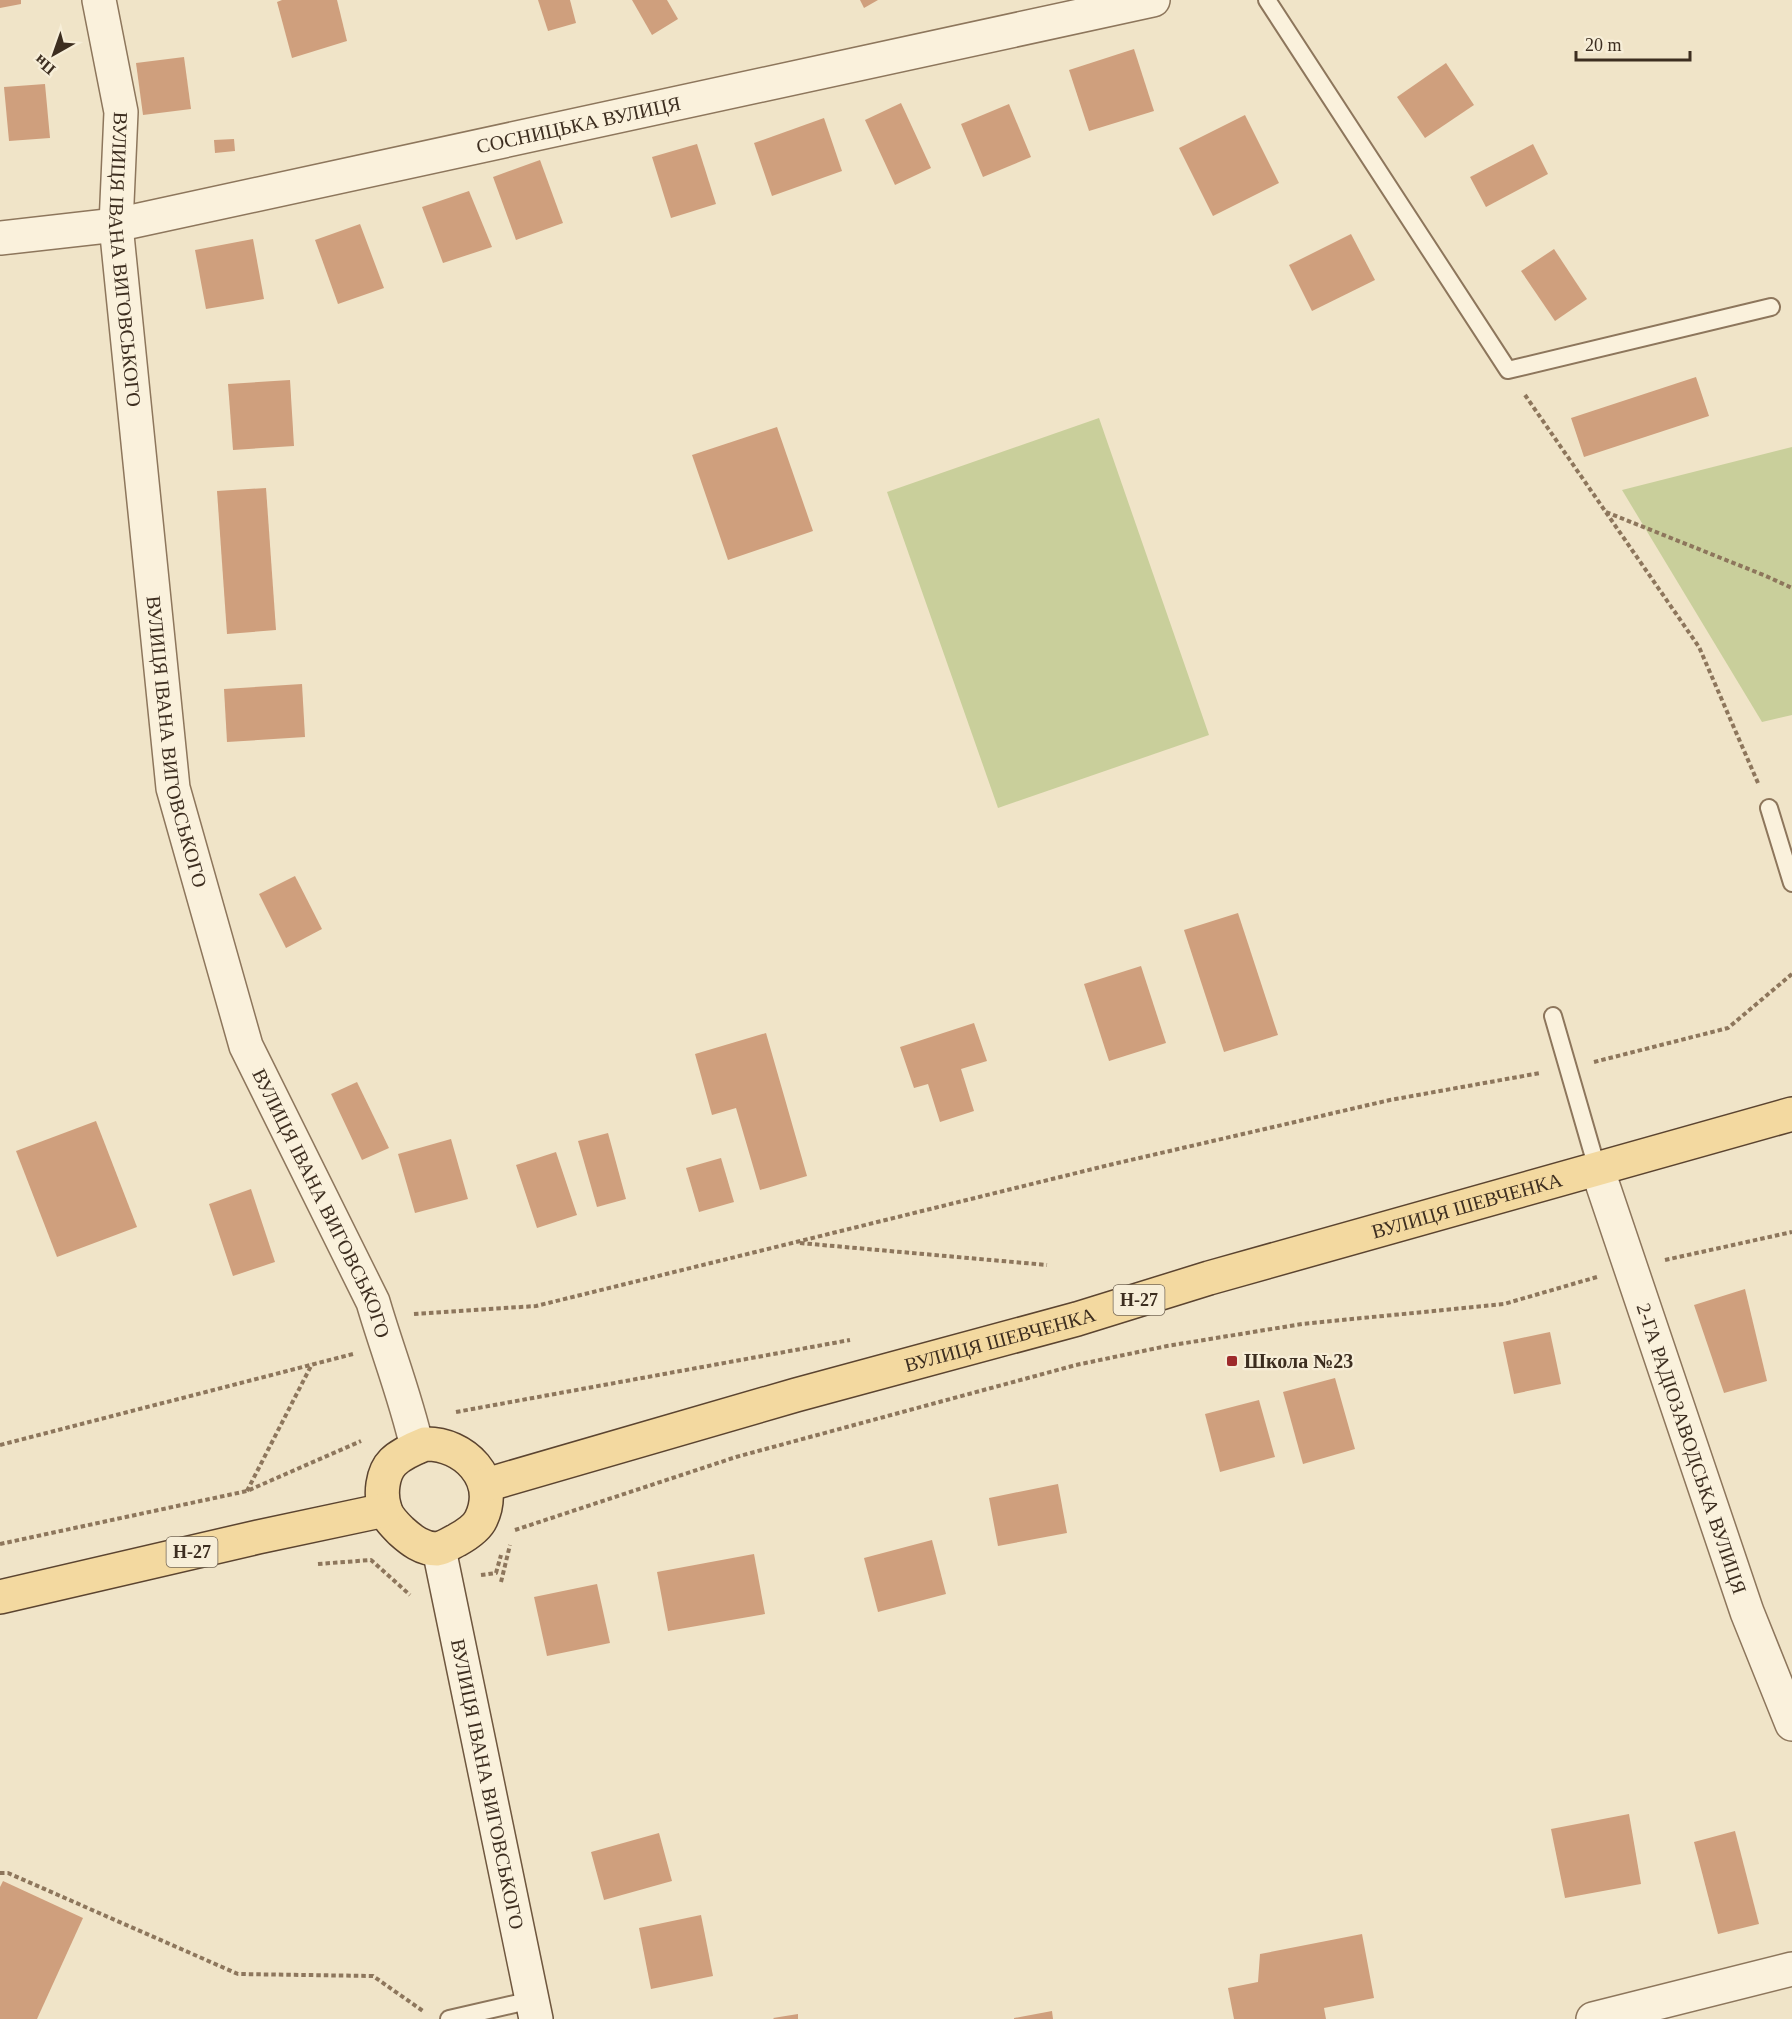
<svg xmlns="http://www.w3.org/2000/svg" width="1792" height="2019" font-family="Georgia,serif">
<style>
.grass{fill:#c9cf9b}
.building{fill:#cf9f7d}
.lines{fill:none;stroke-linecap:round;stroke-linejoin:round}
.lane-casing{stroke:#8d765c;stroke-width:20}
.street-casing{stroke:#8d765c;stroke-width:36}
.secondary-casing{stroke:#6f573f;stroke-width:36}
.primary-casing{stroke:#5b4430;stroke-width:36}
.path{stroke:#8d765c;stroke-width:4;stroke-dasharray:4.5 3;stroke-linecap:butt}
.lane{stroke:#faf1dc;stroke-width:16}
.street{stroke:#faf1dc;stroke-width:33}
.secondary{stroke:#faf1dc;stroke-width:33}
.primary{stroke:#f3d9a0;stroke-width:33}
.poi-dot{fill:#9e2a2b;stroke:#f7eed8;stroke-width:2}
.labels{text-anchor:middle;stroke-width:4.5;stroke-linejoin:round;paint-order:stroke}
.shield{fill:#f7eed8;stroke:#756857;stroke-width:1.5}
.shield-label{font-size:18px;font-weight:bold;fill:#3d2e20}
.street-label{font-size:20px;fill:#3d2e20;stroke:#f7eed8}
.poi-label{font-size:20px;font-weight:bold;fill:#3d2e20;stroke:#f7eed8;text-anchor:start}
</style>
<rect width="100%" height="100%" fill="#f0e4c8"/>
<g class="grass">
<polygon points="1099,418 1209,735 998,808 887,492"/>
<polygon points="1792,447 1792,715 1762,722 1622,490"/>
</g>
<g class="building">
<polygon points="0,0 21,0 21,4 0,8"/>
<polygon points="282,0 337,0 347,41 292,58 277,2"/>
<polygon points="538,0 570,0 576,23 548,31"/>
<polygon points="632,0 667,0 678,19 652,35"/>
<polygon points="860,0 878,0 864,8"/>
<polygon points="1134,49 1154,111 1089,131 1069,70"/>
<polygon points="184,57 191,109 143,115 136,63"/>
<polygon points="1446,63 1474,105 1425,138 1397,97"/>
<polygon points="45,84 50,138 9,141 4,87"/>
<polygon points="901,103 931,168 895,185 865,120"/>
<polygon points="1009,104 1031,157 983,177 961,124"/>
<polygon points="1245,115 1279,183 1213,216 1179,148"/>
<polygon points="824,118 842,171 772,196 754,143"/>
<polygon points="234,139 235,151 215,153 214,140"/>
<polygon points="697,144 716,204 671,218 652,157"/>
<polygon points="1533,144 1548,174 1486,207 1470,177"/>
<polygon points="540,160 563,223 516,240 493,177"/>
<polygon points="469,191 492,247 443,263 422,207"/>
<polygon points="360,224 384,288 338,304 315,240"/>
<polygon points="1351,234 1375,280 1312,311 1289,265"/>
<polygon points="253,239 264,299 206,309 195,250"/>
<polygon points="1554,249 1587,299 1555,321 1521,271"/>
<polygon points="1696,377 1709,416 1584,457 1571,418"/>
<polygon points="290,380 294,446 233,450 228,384"/>
<polygon points="777,427 813,531 728,560 692,455"/>
<polygon points="266,488 276,630 227,634 217,491"/>
<polygon points="302,684 305,737 227,742 224,689"/>
<polygon points="295,876 322,929 286,948 259,894"/>
<polygon points="1238,913 1278,1035 1224,1052 1184,930"/>
<polygon points="1141,966 1166,1043 1109,1061 1084,984"/>
<polygon points="974,1023 987,1061 961,1069 974,1111 940,1122 928,1084 914,1088 900,1047"/>
<polygon points="766,1033 807,1176 760,1190 736,1108 712,1115 695,1054"/>
<polygon points="357,1082 389,1148 362,1160 331,1094"/>
<polygon points="96,1121 137,1227 57,1257 16,1151"/>
<polygon points="608,1133 626,1199 597,1207 578,1141"/>
<polygon points="451,1139 468,1199 415,1213 398,1154"/>
<polygon points="556,1152 577,1215 537,1228 516,1165"/>
<polygon points="721,1158 734,1202 699,1212 686,1168"/>
<polygon points="251,1189 275,1262 233,1276 209,1204"/>
<polygon points="1745,1289 1767,1381 1724,1393 1694,1305"/>
<polygon points="1550,1332 1561,1384 1514,1394 1503,1342"/>
<polygon points="1335,1378 1355,1449 1303,1464 1283,1392"/>
<polygon points="1259,1400 1275,1457 1220,1472 1205,1414"/>
<polygon points="1058,1484 1067,1533 998,1546 989,1498"/>
<polygon points="932,1540 946,1594 878,1612 864,1558"/>
<polygon points="754,1554 765,1614 668,1631 657,1572"/>
<polygon points="597,1584 610,1643 547,1656 534,1597"/>
<polygon points="1629,1814 1641,1884 1565,1898 1551,1829"/>
<polygon points="1735,1831 1759,1924 1718,1934 1694,1842"/>
<polygon points="659,1833 672,1881 604,1900 591,1852"/>
<polygon points="3,1881 83,1918 37,2019 0,2019 0,1887"/>
<polygon points="701,1915 713,1976 651,1989 639,1928"/>
<polygon points="1362,1934 1374,1998 1324,2008 1326,2019 1234,2019 1228,1988 1258,1982 1260,1954"/>
<polygon points="1052,2011 1053,2019 1014,2019 1014,2018"/>
<polygon points="798,2014 798,2019 774,2019 773,2018"/>
</g>
<g class="lines">
<g class="lane-casing">
<g id="lane">
<polyline points="1267,0 1508,370 1771,307"/>
<polyline points="1769,808 1792,883"/>
<polyline points="1553,1016 1597,1168"/>
<polyline points="449,2019 532,2000"/>
</g>
</g>
<g class="street-casing">
<g id="street">
<path id="s1" d="M 99,0 L 121,112 L 116,225 L 173,788 L 246,1046 L 373,1302 C 387,1350 406,1398 417,1447"/>
<path id="s2" d="M 0,238 L 116,225 L 1153,0"/>
<path id="s3" d="M 1597,1168 L 1747,1612 L 1792,1724"/>
<polyline points="1593,2019 1792,1969"/>
</g>
</g>
<g class="secondary-casing">
<g id="secondary">
<path id="s4" d="M 439,1549 L 536,2019"/>
</g>
</g>
<g class="primary-casing">
<g id="primary">
<path d="M 425,1444 C 464,1443 500,1479 481,1519 C 477,1528 466,1535 457,1540 C 451,1543 444,1548 437,1549 C 422,1549 411,1540 401,1531 C 395,1525 387,1517 385,1509 C 380,1495 382,1473 393,1462 C 401,1454 415,1448 425,1444 Z"/>
<path id="s5" d="M 486,1485 L 796,1395 L 1077,1319 L 1209,1278 L 1792,1114"/>
<polyline points="0,1597 258,1537 385,1510"/>
</g>
</g>
<g class="path">
<polyline points="1525,395 1699,647 1758,783"/>
<polyline points="1606,512 1766,576 1792,588"/>
<polyline points="1594,1062 1728,1028 1792,974"/>
<polyline points="800,1243 1047,1265"/>
<polyline points="1665,1260 1792,1232"/>
<polyline points="414,1314 536,1306 1109,1165 1390,1100 1540,1073"/>
<polyline points="456,1412 850,1340"/>
<polyline points="0,1445 353,1354"/>
<polyline points="247,1491 312,1364"/>
<polyline points="515,1530 736,1457 1076,1365 1167,1346 1302,1324 1504,1304 1597,1277"/>
<polyline points="0,1544 247,1491 361,1441"/>
<polyline points="318,1564 371,1560 410,1595"/>
<polyline points="481,1575 496,1573 501,1555"/>
<polyline points="501,1582 510,1545"/>
<polyline points="0,1873 8,1873 238,1974 373,1976 423,2011"/>
</g>
<use href="#lane" class="lane"/>
<use href="#street" class="street"/>
<use href="#secondary" class="secondary"/>
<use href="#primary" class="primary"/>
</g>
<rect class="poi-dot" x="1226" y="1355" width="12" height="12" rx="3"/>
<g class="labels">
<g class="shield">
<rect x="1113.5" y="1285" width="51" height="30" rx="4.5"/>
<rect x="166.5" y="1537" width="51" height="30" rx="4.5"/>
</g>
<g class="shield-label">
<text x="1139" y="1306">Н-27</text>
<text x="192" y="1558">Н-27</text>
</g>
<g class="street-label">
<text dy="7" stroke="none"><textPath href="#s2" startOffset="590">СОСНИЦЬКА ВУЛИЦЯ</textPath></text>
<text dy="7" stroke="none"><textPath href="#s1" startOffset="262">ВУЛИЦЯ ІВАНА ВИГОВСЬКОГО</textPath></text>
<text dy="7" stroke="none"><textPath href="#s1" startOffset="748">ВУЛИЦЯ ІВАНА ВИГОВСЬКОГО</textPath></text>
<text dy="7" stroke="none"><textPath href="#s1" startOffset="1236">ВУЛИЦЯ ІВАНА ВИГОВСЬКОГО</textPath></text>
<text dy="7" stroke="none"><textPath href="#s5" startOffset="1020">ВУЛИЦЯ ШЕВЧЕНКА</textPath></text>
<text dy="7" stroke="none"><textPath href="#s5" startOffset="534">ВУЛИЦЯ ШЕВЧЕНКА</textPath></text>
<text dy="7" stroke="none"><textPath href="#s3" startOffset="296">2-ГА РАДІОЗАВОДСЬКА ВУЛИЦЯ</textPath></text>
<text dy="7" stroke="none"><textPath href="#s4" startOffset="240">ВУЛИЦЯ ІВАНА ВИГОВСЬКОГО</textPath></text>
</g>
<g class="poi-label">
<text x="1244" y="1368">Школа №23</text>
</g>
</g>
<g transform="translate(54 54) rotate(220)" stroke="#f7eed8" stroke-width="4.5" paint-order="stroke">
<path d="M0-4.5L10 22L0 15L-10 22Z" fill="#3d2e20"/>
<text y="-9" font-size="16" font-weight="bold" text-anchor="middle" fill="#3d2e20">Пн</text>
</g>
<path d="M1576 51v9h114v-9" fill="none" stroke="#3d2e20" stroke-width="3"/>
<text x="1585" y="51" font-size="18" fill="#3d2e20" stroke="#f7eed8" stroke-width="4.5" paint-order="stroke">20 m</text>
</svg>
